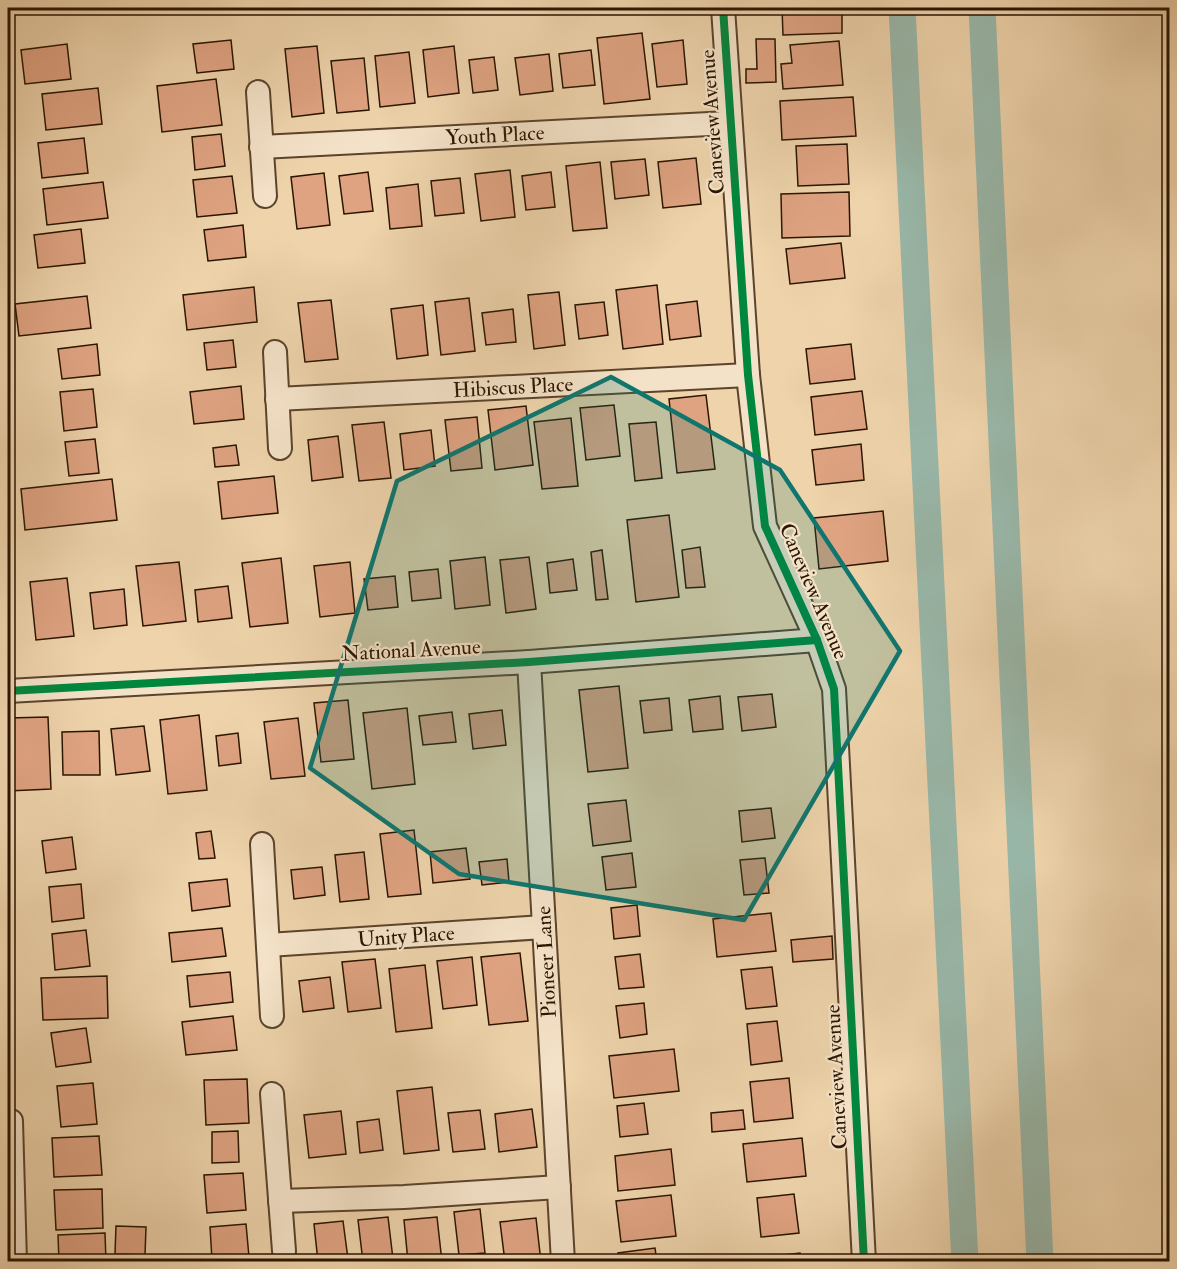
<svg xmlns="http://www.w3.org/2000/svg" width="1177" height="1269" font-family="'IM FELL Double Pica',serif">
<style>
.lines{fill:none;stroke-linecap:round;stroke-linejoin:round}
.canal{stroke:#99b8aa;stroke-width:27}
.building{fill:#dfa382;stroke:#2a1500;stroke-width:1.5}
.minor-casing{stroke:#5b442b;stroke-width:26}
.minor{stroke:#f4e2c8;stroke-width:22}
.cycleway-casing{stroke:#f4e2c8;stroke-width:11}
.cycleway{stroke:#00873e;stroke-width:8}
.marked{fill:#0f766e;fill-opacity:0.2;stroke:#0f766e;stroke-width:4.5;stroke-linejoin:round}
.labels{text-anchor:middle;stroke-width:4.5;stroke-linejoin:round;paint-order:stroke}
.street-label{font-size:21px;fill:#2a1500;stroke:#f4e2c8}
</style>
<rect width="100%" height="100%" fill="#eed3ab"/>
<filter id="stains"><feTurbulence type="fractalNoise" baseFrequency=".00333" numOctaves="4"/><feColorMatrix values="0 0 0 0 .2 0 0 0 0 .09 0 0 0 0 .02 0 0 0 .5 -.17"/></filter>
<radialGradient id="worn" r=".72"><stop offset=".6" stop-color="#630" stop-opacity="0"/><stop offset="1" stop-color="#630" stop-opacity=".3"/></radialGradient>
<g class="lines">
<g class="canal">
<polyline points="902,8 965,1262"/>
<polyline points="982,8 1040,1262"/>
</g>
</g>
<g class="building">
<polygon points="782,8 842,8 842,33 783,35"/>
<polygon points="642,33 650,99 604,104 597,38"/>
<polygon points="756,39 775,39 776,82 746,83 746,69 757,69"/>
<polygon points="231,40 234,69 197,73 193,44"/>
<polygon points="683,40 687,84 657,87 652,44"/>
<polygon points="839,41 843,85 783,89 781,64 792,63 790,45"/>
<polygon points="67,44 71,79 25,84 21,50"/>
<polygon points="317,46 324,113 292,117 285,49"/>
<polygon points="454,46 459,93 428,97 423,50"/>
<polygon points="591,50 595,85 563,88 559,54"/>
<polygon points="409,52 415,103 380,107 375,56"/>
<polygon points="549,54 553,91 520,95 515,58"/>
<polygon points="494,57 498,90 473,93 469,60"/>
<polygon points="364,58 369,110 337,113 331,61"/>
<polygon points="216,79 222,125 162,132 157,86"/>
<polygon points="98,88 102,124 46,130 42,94"/>
<polygon points="853,97 856,136 782,140 780,101"/>
<polygon points="221,134 225,166 195,170 192,137"/>
<polygon points="84,138 88,173 42,178 38,143"/>
<polygon points="847,144 849,184 798,186 796,146"/>
<polygon points="696,158 701,204 663,208 658,162"/>
<polygon points="645,159 649,195 615,199 611,162"/>
<polygon points="600,162 607,228 573,231 566,166"/>
<polygon points="510,170 515,217 481,221 475,174"/>
<polygon points="368,172 373,211 344,214 339,176"/>
<polygon points="551,172 555,207 526,210 522,176"/>
<polygon points="324,173 330,225 297,229 291,177"/>
<polygon points="232,176 237,213 197,217 193,180"/>
<polygon points="460,178 464,213 435,216 431,181"/>
<polygon points="103,182 108,218 47,225 43,189"/>
<polygon points="418,184 422,226 390,229 386,188"/>
<polygon points="849,192 850,236 782,238 781,194"/>
<polygon points="243,225 246,257 208,261 204,230"/>
<polygon points="81,229 85,263 38,268 34,235"/>
<polygon points="841,243 845,278 790,284 786,249"/>
<polygon points="657,285 663,344 623,349 616,290"/>
<polygon points="254,287 257,322 187,330 183,295"/>
<polygon points="559,292 565,345 534,349 528,295"/>
<polygon points="87,296 91,328 19,336 15,304"/>
<polygon points="469,298 475,351 441,355 435,302"/>
<polygon points="331,300 338,359 305,362 298,303"/>
<polygon points="697,301 701,336 670,340 666,305"/>
<polygon points="604,302 608,335 579,339 575,305"/>
<polygon points="423,305 428,355 397,359 391,309"/>
<polygon points="513,309 516,342 486,345 482,313"/>
<polygon points="233,340 236,367 207,370 204,343"/>
<polygon points="97,344 100,375 62,379 58,349"/>
<polygon points="851,344 855,379 810,384 806,349"/>
<polygon points="241,386 244,419 194,424 190,392"/>
<polygon points="93,389 97,427 64,431 60,392"/>
<polygon points="862,391 867,429 815,435 811,397"/>
<polygon points="706,395 715,469 677,473 669,399"/>
<polygon points="614,405 620,456 586,460 580,408"/>
<polygon points="526,406 533,465 495,470 488,410"/>
<polygon points="477,417 482,468 451,471 445,420"/>
<polygon points="571,418 578,486 542,489 534,422"/>
<polygon points="384,422 391,478 359,481 352,425"/>
<polygon points="656,422 662,478 635,481 629,424"/>
<polygon points="431,430 435,466 404,470 400,434"/>
<polygon points="338,436 343,477 312,481 308,440"/>
<polygon points="95,439 99,473 69,476 65,442"/>
<polygon points="861,444 864,480 816,485 812,450"/>
<polygon points="236,445 239,465 215,467 213,448"/>
<polygon points="274,476 278,513 222,519 218,482"/>
<polygon points="112,479 117,520 25,530 21,489"/>
<polygon points="883,511 888,561 819,569 814,518"/>
<polygon points="669,515 679,597 636,602 627,520"/>
<polygon points="700,547 705,587 686,588 682,550"/>
<polygon points="602,550 608,599 596,600 591,552"/>
<polygon points="485,557 490,605 455,609 450,561"/>
<polygon points="529,557 536,609 506,613 500,560"/>
<polygon points="281,558 288,623 250,627 242,563"/>
<polygon points="573,559 577,590 550,593 547,563"/>
<polygon points="179,562 186,621 143,626 136,566"/>
<polygon points="350,562 355,613 320,617 314,566"/>
<polygon points="438,569 441,598 412,601 409,572"/>
<polygon points="395,576 398,607 368,610 364,579"/>
<polygon points="67,578 74,636 36,640 30,582"/>
<polygon points="228,586 232,618 198,622 195,590"/>
<polygon points="124,589 127,625 94,629 90,593"/>
<polygon points="619,686 628,768 588,772 579,690"/>
<polygon points="772,694 776,727 742,731 738,697"/>
<polygon points="720,696 723,729 693,732 689,700"/>
<polygon points="669,698 672,730 644,733 640,701"/>
<polygon points="348,700 354,759 321,762 314,703"/>
<polygon points="407,708 415,784 372,789 363,713"/>
<polygon points="502,710 506,745 473,749 469,714"/>
<polygon points="452,712 456,742 423,745 419,716"/>
<polygon points="199,715 207,790 168,794 160,720"/>
<polygon points="48,717 51,789 8,791 8,718"/>
<polygon points="298,718 305,776 271,779 264,722"/>
<polygon points="144,726 150,771 116,775 111,729"/>
<polygon points="99,731 100,775 63,775 62,732"/>
<polygon points="238,733 241,763 219,766 216,736"/>
<polygon points="626,800 631,841 593,846 588,804"/>
<polygon points="771,808 775,838 742,842 739,811"/>
<polygon points="414,830 421,894 388,897 380,834"/>
<polygon points="211,831 215,858 199,859 196,833"/>
<polygon points="72,837 76,869 46,873 42,841"/>
<polygon points="466,848 470,879 433,883 430,852"/>
<polygon points="364,852 369,899 340,902 335,855"/>
<polygon points="632,853 636,887 606,890 602,857"/>
<polygon points="765,858 769,893 744,895 740,860"/>
<polygon points="507,859 509,882 482,885 479,862"/>
<polygon points="322,867 325,895 294,899 291,870"/>
<polygon points="227,879 230,906 192,911 189,883"/>
<polygon points="81,884 84,918 52,922 49,887"/>
<polygon points="637,905 640,936 614,939 611,908"/>
<polygon points="771,913 776,951 717,957 713,919"/>
<polygon points="222,928 226,956 172,962 169,933"/>
<polygon points="86,930 90,966 55,970 52,934"/>
<polygon points="832,936 833,959 793,962 791,940"/>
<polygon points="520,953 528,1021 489,1025 481,957"/>
<polygon points="640,954 644,987 619,989 615,957"/>
<polygon points="472,957 477,1005 443,1009 437,961"/>
<polygon points="375,959 381,1008 348,1012 342,962"/>
<polygon points="425,965 432,1028 396,1032 389,969"/>
<polygon points="772,967 777,1006 746,1009 741,970"/>
<polygon points="230,972 233,1002 190,1007 187,976"/>
<polygon points="107,976 108,1018 43,1020 41,978"/>
<polygon points="330,977 334,1008 303,1012 299,981"/>
<polygon points="644,1003 647,1034 620,1038 616,1006"/>
<polygon points="233,1016 237,1050 186,1055 182,1022"/>
<polygon points="777,1021 782,1061 751,1065 747,1024"/>
<polygon points="86,1028 91,1062 56,1067 51,1033"/>
<polygon points="674,1049 679,1091 614,1098 609,1056"/>
<polygon points="789,1078 793,1118 754,1122 750,1082"/>
<polygon points="247,1079 249,1123 206,1125 204,1080"/>
<polygon points="93,1083 97,1124 61,1127 57,1086"/>
<polygon points="432,1087 439,1150 404,1154 397,1091"/>
<polygon points="644,1103 648,1134 620,1137 617,1106"/>
<polygon points="532,1109 537,1147 499,1152 495,1114"/>
<polygon points="480,1110 485,1149 453,1152 448,1113"/>
<polygon points="743,1110 745,1129 712,1132 711,1113"/>
<polygon points="341,1111 346,1154 309,1158 304,1115"/>
<polygon points="379,1119 383,1150 360,1153 357,1122"/>
<polygon points="238,1131 239,1162 212,1163 212,1132"/>
<polygon points="99,1136 102,1175 54,1177 52,1138"/>
<polygon points="802,1138 806,1176 747,1182 743,1144"/>
<polygon points="671,1149 675,1185 618,1191 615,1156"/>
<polygon points="243,1173 246,1210 207,1213 204,1175"/>
<polygon points="102,1189 103,1228 56,1230 54,1190"/>
<polygon points="794,1194 799,1233 761,1237 757,1198"/>
<polygon points="671,1195 676,1236 621,1242 616,1201"/>
<polygon points="480,1209 485,1253 459,1255 454,1212"/>
<polygon points="388,1217 393,1259 363,1262 358,1220"/>
<polygon points="437,1217 442,1262 408,1262 404,1220"/>
<polygon points="536,1218 541,1262 505,1262 500,1222"/>
<polygon points="343,1221 348,1259 318,1262 314,1224"/>
<polygon points="246,1224 249,1257 212,1260 210,1227"/>
<polygon points="116,1226 146,1227 145,1255 115,1254"/>
<polygon points="105,1233 106,1262 59,1262 58,1235"/>
<polygon points="655,1248 657,1262 619,1262 618,1253"/>
<polygon points="800,1253 801,1262 755,1262 754,1258"/>
</g>
<g class="lines">
<g class="minor-casing">
<g id="minor">
<polyline points="723,8 748,375 765,526 817,640 834,689 864,1262"/>
<polyline points="258,92 265,196"/>
<polyline points="261,147 729,123"/>
<polyline points="275,352 280,448"/>
<polyline points="277,399 748,375"/>
<polyline points="529,662 563,1262"/>
<polyline points="8,691 529,662 817,640"/>
<polyline points="262,844 272,1016"/>
<polyline points="268,945 544,927"/>
<polyline points="272,1094 284,1251"/>
<polyline points="11,1121 15,1262"/>
<polyline points="280,1201 404,1197 559,1187"/>
</g>
</g>
<use href="#minor" class="minor"/>
<g class="cycleway-casing">
<g id="cycleway">
<polyline points="723,8 748,375 765,526 817,640 834,689 864,1262"/>
<polyline points="8,691 529,662 817,640"/>
</g>
</g>
<use href="#cycleway" class="cycleway"/>
</g>
<path class="marked" d="M 611,377 L 780,470 L 900,651 L 744,920 L 459,874 L 310,768 L 397,481 Z"/>
<g class="labels">
<g class="street-label">
<text transform="translate(712 122) rotate(-94)" y="7">Caneview Avenue</text>
<text transform="translate(495 135) rotate(-3)" y="7">Youth Place</text>
<text transform="translate(513 387) rotate(-3)" y="7">Hibiscus Place</text>
<text transform="translate(814 591) rotate(67)" y="7">Caneview Avenue</text>
<text transform="translate(411 650) rotate(-3)" y="7">National Avenue</text>
<text transform="translate(406 936) rotate(-4)" y="7">Unity Place</text>
<text transform="translate(546 962) rotate(-93)" y="7">Pioneer Lane</text>
<text transform="translate(836 1077) rotate(-93)" y="7">Caneview Avenue</text>
</g>
</g>
<rect width="1177" height="1269" fill="none" stroke="#eed3ab" stroke-width="30"/>
<rect x="9" y="9" width="1159" height="1251" fill="none" stroke="#2a1500" stroke-width="3"/>
<rect x="15" y="15" width="1147" height="1239" fill="none" stroke="#2a1500" stroke-width="1.5"/>
<rect width="100%" height="100%" filter="url(#stains)"/>
<rect width="100%" height="100%" fill="url(#worn)"/>
</svg>
